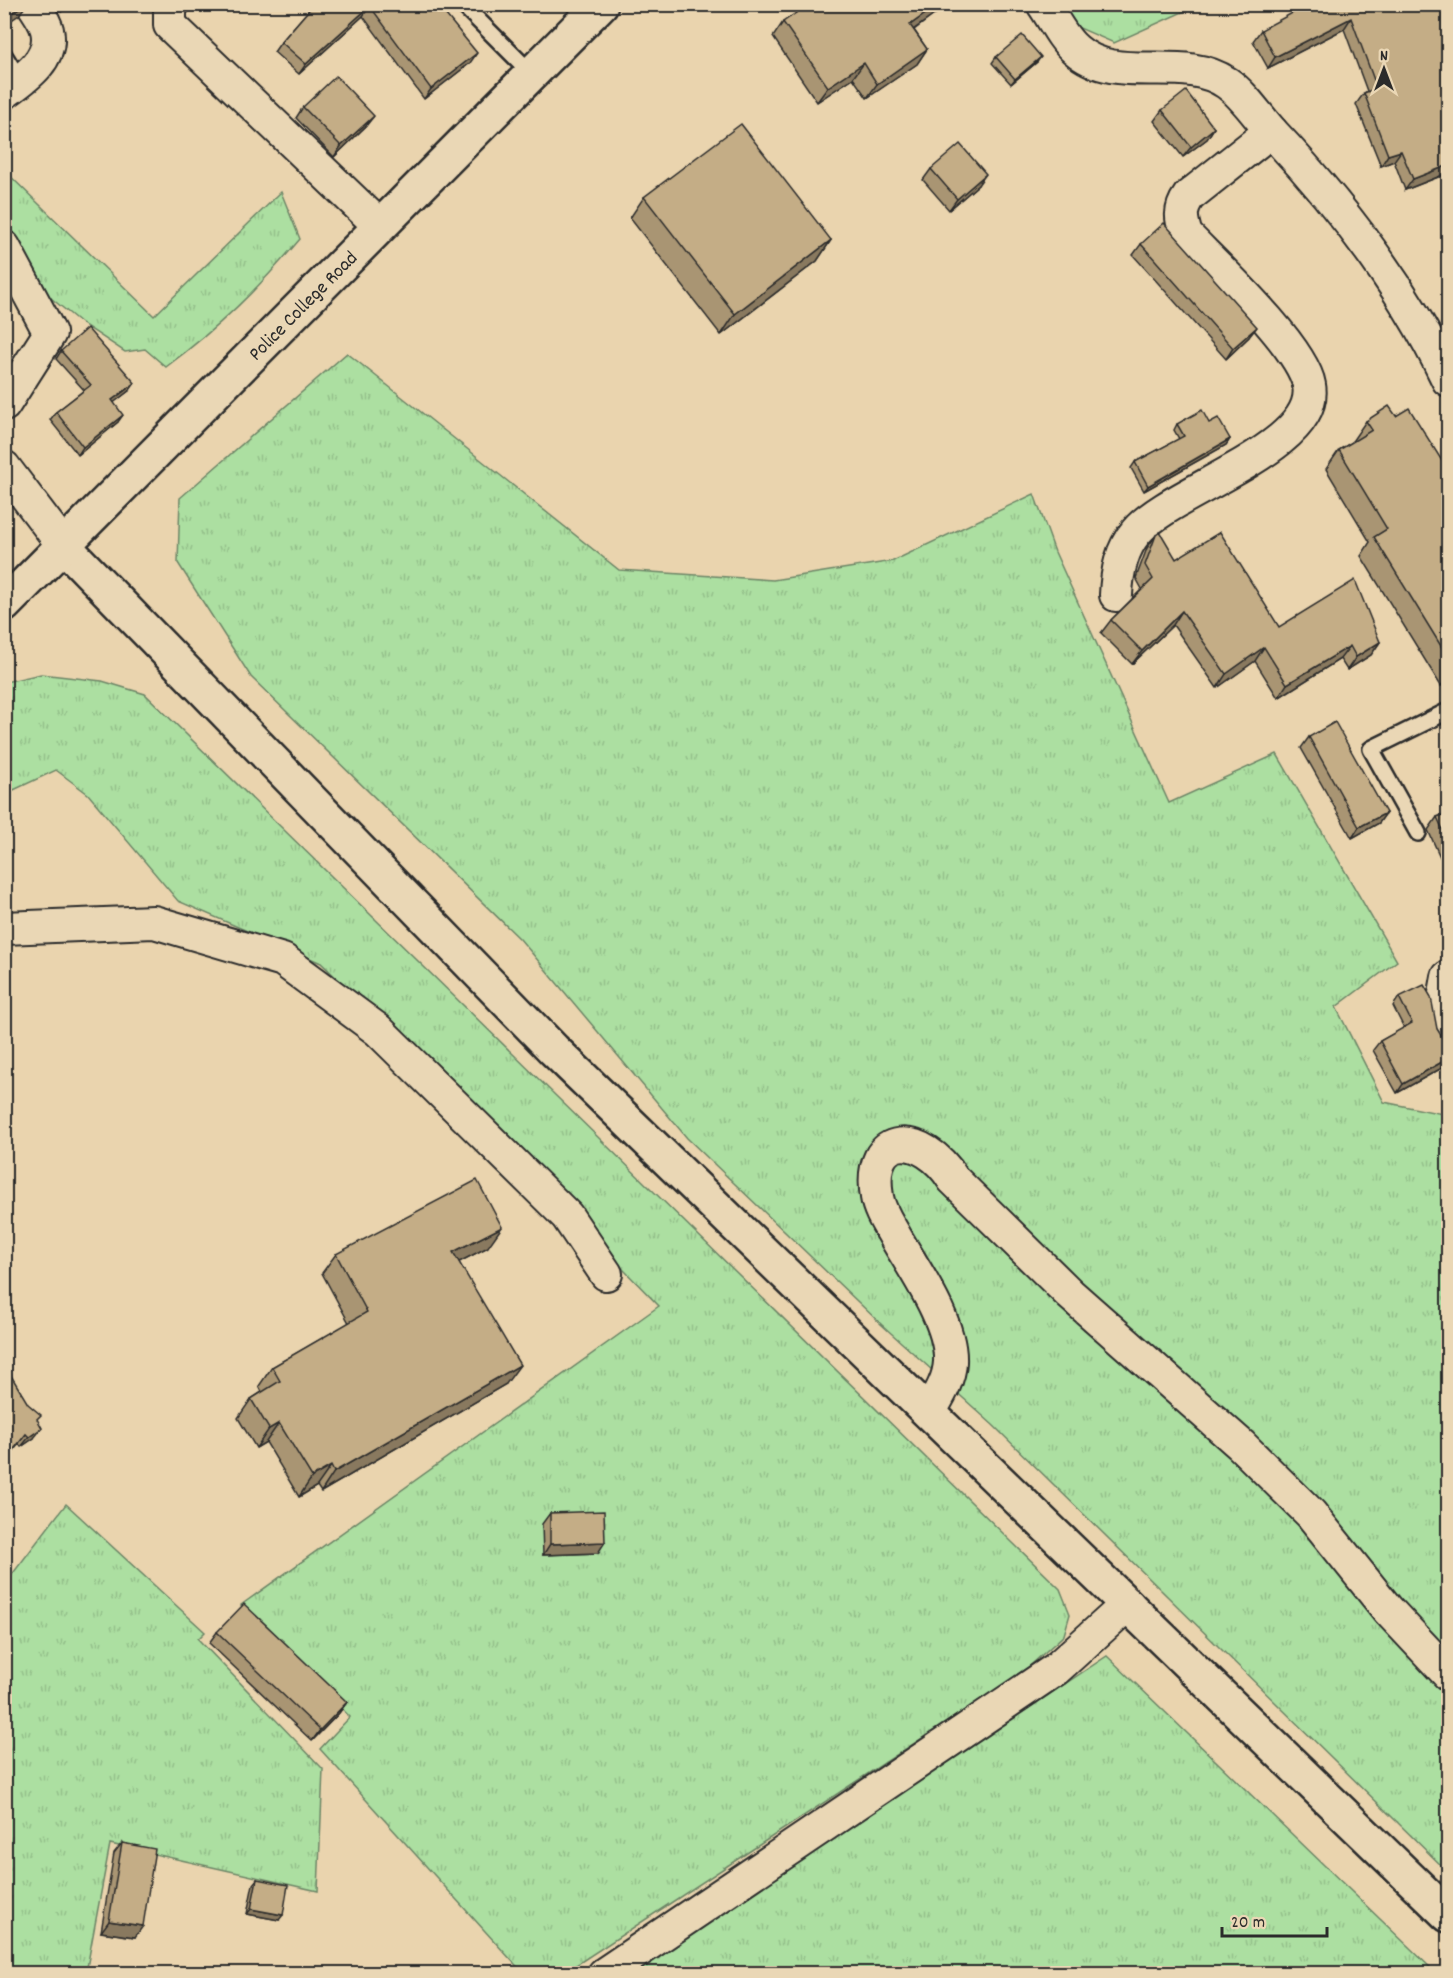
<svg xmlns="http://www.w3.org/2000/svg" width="1453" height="1978" font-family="Dekko,sans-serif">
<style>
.grass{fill:url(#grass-tufts);stroke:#6c8566;stroke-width:1.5}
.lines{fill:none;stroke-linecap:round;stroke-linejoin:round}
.service-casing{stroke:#2b2b2b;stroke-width:20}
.minor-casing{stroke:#2b2b2b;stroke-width:36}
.tertiary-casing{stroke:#2b2b2b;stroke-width:38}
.service{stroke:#ead7b5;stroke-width:15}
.minor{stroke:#ead7b5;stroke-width:32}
.tertiary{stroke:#ead7b5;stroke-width:33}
.wall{fill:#a99573;stroke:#2b2b2b;stroke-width:1.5}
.shaded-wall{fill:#89795e;stroke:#2b2b2b;stroke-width:1.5}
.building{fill:#c4ad86;stroke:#2b2b2b;stroke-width:1.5}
.labels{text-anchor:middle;stroke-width:5;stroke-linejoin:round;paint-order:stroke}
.street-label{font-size:20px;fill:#2b2b2b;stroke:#ead7b5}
</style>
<defs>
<pattern id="grass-tufts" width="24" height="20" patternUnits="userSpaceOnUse" patternTransform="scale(1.5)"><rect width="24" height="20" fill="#acdfa1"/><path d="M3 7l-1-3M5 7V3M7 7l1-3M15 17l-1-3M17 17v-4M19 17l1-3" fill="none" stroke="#94c08b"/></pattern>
</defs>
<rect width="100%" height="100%" fill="#ead4ae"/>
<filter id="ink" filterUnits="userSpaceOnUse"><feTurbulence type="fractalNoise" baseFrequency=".0167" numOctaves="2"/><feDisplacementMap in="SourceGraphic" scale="12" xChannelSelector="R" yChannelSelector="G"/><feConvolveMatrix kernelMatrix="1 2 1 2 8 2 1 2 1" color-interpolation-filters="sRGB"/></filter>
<g filter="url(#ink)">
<g class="grass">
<polygon points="1061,5 1198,5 1114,43 1077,27"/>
<path d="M 4,170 L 154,316 L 281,192 L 300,239 C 257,290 219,327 166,367 L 145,349 L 125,352 L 81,323 L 33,283 L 5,239 Z"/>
<polygon points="347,353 619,570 773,580 893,561 1034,494 1055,552 1169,803 1277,754 1397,961 1336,1007 1384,1102 1448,1115 1448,1872 993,1425 882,1325 687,1138 520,939 251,677 178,563 180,498"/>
<polygon points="41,674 102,681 145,694 1060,1589 1070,1614 1064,1635 1023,1672 564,1973 523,1973 320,1749 350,1717 241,1605 659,1306 623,1269 544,1178 321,963 178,901 88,794 56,770 5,794 5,682"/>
<polygon points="66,1504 205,1632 198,1639 323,1769 318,1891 110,1844 86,1973 5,1973 4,1585"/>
<polygon points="1107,1656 1436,1973 628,1974"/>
</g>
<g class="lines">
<g class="service-casing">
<g id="service">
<polyline points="462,4 532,74"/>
<polyline points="4,55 20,81"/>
<polyline points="1418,833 1371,749 1448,711"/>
</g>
</g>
<g class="minor-casing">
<g id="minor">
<polyline points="173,4 170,9 170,25 380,226"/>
<path d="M 1043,4 C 1053,18 1062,38 1075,49 C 1117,87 1182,52 1227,83 C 1243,94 1257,115 1270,130 C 1341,205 1404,287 1448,380"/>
<path d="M 4,93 C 25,78 54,59 47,30 C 45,21 38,12 33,4"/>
<polyline points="4,247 50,333 4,405"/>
<polyline points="4,467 63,545"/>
<path d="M 1116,595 C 1117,572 1121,550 1136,532 C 1170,490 1321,448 1309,385 C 1302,346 1216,266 1186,235 C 1181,219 1179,210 1189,196 L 1271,131"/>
<polyline points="4,928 154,922 283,960 378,1030 567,1216 606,1274"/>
<polyline points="1448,977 1442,1010 1448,1033"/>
<path d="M 929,1413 C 938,1397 949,1381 950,1362 C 952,1323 915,1271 896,1238 C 889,1225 879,1211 877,1197 C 866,1129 923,1131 953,1179 L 1070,1294 L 1241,1445 L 1311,1514 L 1388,1610 L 1448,1674"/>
<polyline points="604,1974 1056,1669 1128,1604"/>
</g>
</g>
<g class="tertiary-casing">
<g id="tertiary">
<polyline points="63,545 554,1050 1448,1915"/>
<path id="s1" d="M 4,605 L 601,4"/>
</g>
</g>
<use href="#service" class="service"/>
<use href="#minor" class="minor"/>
<use href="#tertiary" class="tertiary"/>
</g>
<g class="wall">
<polygon points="55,4 71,4 61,12"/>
<polygon points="314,4 437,4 470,63 424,99 363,16 299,74 274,52 281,42"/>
<polygon points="1449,4 1449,139 1447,140 1449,144 1449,173 1405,190 1394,161 1381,166 1356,104 1364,93 1367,91 1344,29 1268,68 1253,41 1261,30"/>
<polygon points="934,15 914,30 927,49 917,64 867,98 853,78 817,102 773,37 783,22"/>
<polygon points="996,57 1037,62 1011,84 992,63"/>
<polygon points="303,107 366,126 334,157 296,118"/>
<polygon points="1162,110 1214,128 1207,139 1183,157 1154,121"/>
<polygon points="931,169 978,185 949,210 923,180"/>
<polygon points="644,197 831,240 817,261 721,335 630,218"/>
<polygon points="1141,244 1249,337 1226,359 1133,255"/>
<polygon points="61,351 130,390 114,402 118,422 78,455 50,420 56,412 84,390 56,359"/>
<polygon points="1396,416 1449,472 1449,682 1441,686 1361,556 1370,542 1326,469 1339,450 1354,441 1353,440 1366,421"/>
<polygon points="1209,423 1230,439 1226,445 1144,491 1131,468 1135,462 1179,439 1174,430 1177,424"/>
<polygon points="1156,535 1176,559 1279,627 1380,642 1371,655 1347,670 1340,659 1278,698 1255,661 1217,688 1173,625 1132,664 1101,633 1111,620 1142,589 1136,578 1147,548"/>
<polygon points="1309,737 1386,813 1379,823 1352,838 1301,748"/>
<polygon points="1449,813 1449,877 1428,830 1437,817"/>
<polygon points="1399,997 1437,1029 1442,1037 1449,1040 1449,1064 1397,1093 1373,1050 1380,1041 1404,1028 1393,1006"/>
<polygon points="488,1247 459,1262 506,1384 321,1492 317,1486 299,1497 266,1442 256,1448 238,1418 251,1399 262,1392 259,1386 272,1367 349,1323 322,1273 336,1254"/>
<polygon points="37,1420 34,1438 21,1447 19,1444 4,1462"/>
<polygon points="550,1513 598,1553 543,1555 542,1524"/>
<polygon points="217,1632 347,1702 339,1713 312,1741 209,1643"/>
<polygon points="122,1843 135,1937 101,1932 114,1853"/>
<polygon points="257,1879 279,1920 247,1914 253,1884"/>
</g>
<g class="shaded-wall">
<polygon points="25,4 27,4 19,15 4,25 4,18"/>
<polygon points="66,4 71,4 61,12"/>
<polygon points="939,4 942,4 934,15 900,39 910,25"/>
<polygon points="370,6 363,16 299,74 306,64"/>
<polygon points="1351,18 1344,29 1268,68 1275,57"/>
<polygon points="927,49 917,64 867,98 877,84"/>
<polygon points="477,53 470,63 424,99 431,89"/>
<polygon points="1041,57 1037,62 1011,84 1015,79"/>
<polygon points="864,63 853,78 817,102 828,87"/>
<polygon points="374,116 366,126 334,157 341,146"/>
<polygon points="1214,128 1207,139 1183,157 1191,147"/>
<polygon points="1449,132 1449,139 1437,145 1445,134"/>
<polygon points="1401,151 1394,161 1381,166 1388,155"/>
<polygon points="1449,165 1448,173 1405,190 1413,179"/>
<polygon points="986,174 978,185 949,210 957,199"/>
<polygon points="831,240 817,261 721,335 735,314"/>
<polygon points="1257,327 1249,337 1226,359 1233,348"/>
<polygon points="135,383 130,390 107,408 112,400"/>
<polygon points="123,415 118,422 78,455 83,447"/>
<polygon points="1230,439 1226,445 1144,491 1148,486"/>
<polygon points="1182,611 1173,625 1132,664 1142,651"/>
<polygon points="1380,642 1371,655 1347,670 1356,657"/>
<polygon points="1350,646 1340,659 1278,698 1287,684"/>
<polygon points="1264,647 1255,661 1217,688 1226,674"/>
<polygon points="1449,675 1449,682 1441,686"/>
<polygon points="1386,813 1379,823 1352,838 1359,827"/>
<polygon points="1449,1058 1449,1064 1397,1093 1403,1084"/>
<polygon points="502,1227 488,1247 440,1272 453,1252"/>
<polygon points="520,1365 506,1384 321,1492 334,1472"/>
<polygon points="279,1423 266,1442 256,1448 269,1429"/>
<polygon points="42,1428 34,1438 21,1447 29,1437"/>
<polygon points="331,1466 317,1486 299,1497 312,1477"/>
<polygon points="605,1542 598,1553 543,1555 550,1544"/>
<polygon points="347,1702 339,1713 312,1741 320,1730"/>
<polygon points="251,1909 283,1915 279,1920 247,1914"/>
<polygon points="109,1921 143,1926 135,1937 101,1932"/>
</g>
<g class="building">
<polygon points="4,4 25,4 4,18"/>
<polygon points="314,4 437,4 477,53 431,89 370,6 306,64 281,42"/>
<polygon points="809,4 939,4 910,25 927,49 877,84 864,63 828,87 783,22"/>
<polygon points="1309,4 1449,4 1449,132 1445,134 1449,144 1449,165 1413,179 1401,151 1388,155 1364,93 1377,88 1351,18 1275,57 1261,30"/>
<polygon points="1022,35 1041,57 1015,79 996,57"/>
<polygon points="336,76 374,116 341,146 303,107"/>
<polygon points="1186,91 1214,128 1191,147 1162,110"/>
<polygon points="741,124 831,240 735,314 644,197"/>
<polygon points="960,144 986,174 957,199 931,169"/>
<polygon points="1164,223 1257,327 1233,348 1141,244"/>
<polygon points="87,328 135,383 112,400 123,415 83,447 56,412 91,385 61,351"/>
<polygon points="1389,406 1396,416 1409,408 1449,472 1449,659 1374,537 1387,529 1339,450 1372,430 1366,421"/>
<polygon points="1202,410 1209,423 1218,418 1230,439 1148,486 1135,462 1184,436 1177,424"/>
<polygon points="1160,532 1176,559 1220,532 1279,627 1355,580 1380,642 1356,657 1350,646 1287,684 1264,647 1226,674 1182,611 1142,651 1111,620 1153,579 1145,565 1156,535"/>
<polygon points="1335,722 1386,813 1359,827 1309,737"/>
<polygon points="1449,813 1449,843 1437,817"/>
<polygon points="1424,985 1431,997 1437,1029 1442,1037 1449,1040 1449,1058 1403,1084 1380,1041 1412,1023 1399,997"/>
<polygon points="477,1180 502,1227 453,1252 520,1365 334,1472 331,1466 312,1477 279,1423 269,1429 251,1399 280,1381 272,1367 367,1312 336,1254"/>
<polygon points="4,1364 28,1404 41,1415 37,1419 42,1428 29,1437 26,1434 4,1462"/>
<polygon points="604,1511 605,1542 550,1544 550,1513"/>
<polygon points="244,1604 347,1702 320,1730 217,1632"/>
<polygon points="122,1843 155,1849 143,1926 109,1921"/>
<polygon points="257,1879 288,1885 283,1915 251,1909"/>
</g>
</g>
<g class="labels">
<g class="street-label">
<text dy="7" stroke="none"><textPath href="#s1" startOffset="423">Police College Road</textPath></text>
</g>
</g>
<rect width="1453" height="1978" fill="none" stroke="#ead7b5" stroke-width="24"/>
<rect x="12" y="12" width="1429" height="1954" fill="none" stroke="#2b2b2b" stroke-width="2" filter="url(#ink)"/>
<g transform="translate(1384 69)" stroke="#ead7b5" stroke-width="4.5" paint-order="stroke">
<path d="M0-4.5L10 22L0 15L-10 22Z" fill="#2b2b2b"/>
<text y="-9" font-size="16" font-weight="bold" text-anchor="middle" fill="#2b2b2b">N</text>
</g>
<path d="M1222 1927v9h105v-9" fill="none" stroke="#2b2b2b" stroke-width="3"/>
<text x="1231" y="1927" font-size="18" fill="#2b2b2b" stroke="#ead7b5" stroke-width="4.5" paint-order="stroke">20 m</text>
</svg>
